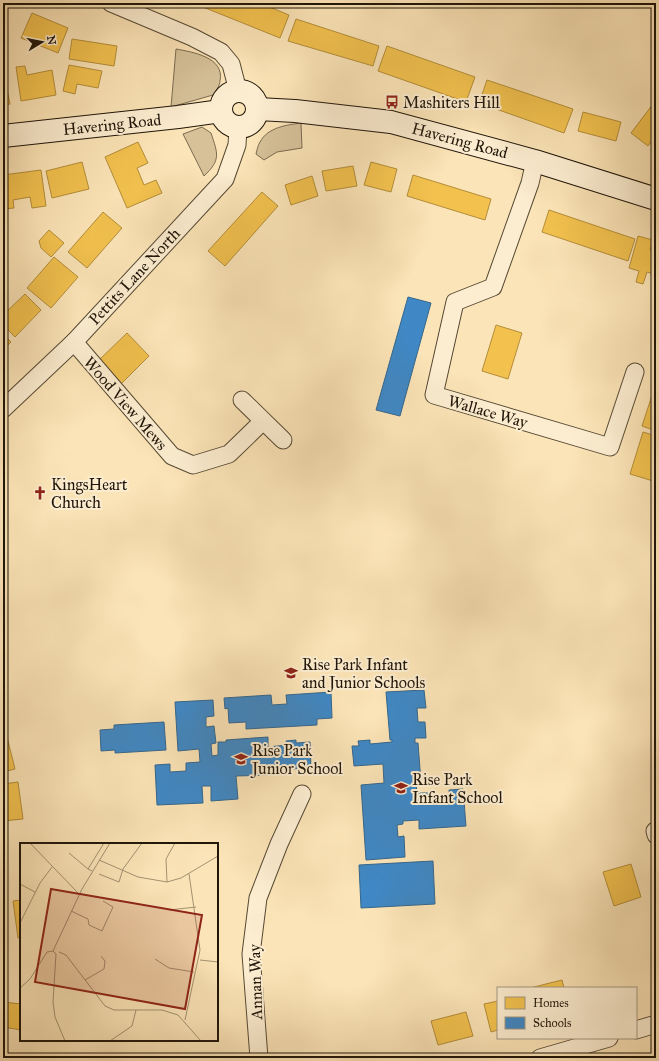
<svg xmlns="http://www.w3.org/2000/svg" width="659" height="1061" font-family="'IM FELL Great Primer',serif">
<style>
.green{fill:#d6c199;stroke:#7a6b51}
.homes{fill:#f2c14e;stroke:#b38d39}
.schools{fill:#3f88c5;stroke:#35668d}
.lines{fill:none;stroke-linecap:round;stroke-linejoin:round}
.street-casing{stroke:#564934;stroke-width:19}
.secondary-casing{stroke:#1f1509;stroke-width:24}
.street{stroke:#fcedd0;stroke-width:17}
.secondary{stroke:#fcedd0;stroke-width:22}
.labels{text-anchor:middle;stroke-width:4;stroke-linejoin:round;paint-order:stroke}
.poi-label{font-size:16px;fill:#1f1509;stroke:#fcedd0;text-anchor:start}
.street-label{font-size:16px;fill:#1f1509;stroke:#fcedd0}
.inset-road{fill:none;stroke:#a39171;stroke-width:1}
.view{fill:#8f2418;fill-opacity:0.15;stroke:#8f2418;stroke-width:2}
.inset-edge{fill:none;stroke:#1f1509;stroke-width:2}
</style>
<rect width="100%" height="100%" fill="#fbe4b7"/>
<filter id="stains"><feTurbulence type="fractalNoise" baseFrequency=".005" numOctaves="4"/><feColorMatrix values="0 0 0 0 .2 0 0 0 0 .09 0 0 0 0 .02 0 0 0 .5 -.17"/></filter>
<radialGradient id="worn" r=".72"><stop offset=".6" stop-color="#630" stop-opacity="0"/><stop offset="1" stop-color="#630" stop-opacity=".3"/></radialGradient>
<g class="green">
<path d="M 176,49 C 192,52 225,57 220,81 C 220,85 216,91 213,95 L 171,107 Z"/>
<path d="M 301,123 L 302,148 L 277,152 L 264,160 L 256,154 C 257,150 258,145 260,142 C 268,127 287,125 301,123 Z"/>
<path d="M 202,127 L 211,133 C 218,154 221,160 204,176 L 183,134 Z"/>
</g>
<g class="homes">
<polygon points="199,3 260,3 289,15 280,38 198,5"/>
<polygon points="32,13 68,28 58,53 21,38"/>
<polygon points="296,19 379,46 373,66 288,41"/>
<polygon points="72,39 117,46 114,66 69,59"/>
<polygon points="387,46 475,77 466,102 378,71"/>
<polygon points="69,65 102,71 98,88 77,84 75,94 63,91"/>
<polygon points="25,66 27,75 52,70 56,95 21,101 16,67"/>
<polygon points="3,70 10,104 3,105"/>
<polygon points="487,80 573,109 564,133 479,103"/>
<polygon points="656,100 656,134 648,146 631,133"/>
<polygon points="583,112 621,122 616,141 578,131"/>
<polygon points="138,142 148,163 137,168 144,185 156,180 162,193 127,208 105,157"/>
<polygon points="82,162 89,189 52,198 46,171"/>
<polygon points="371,162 397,169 391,192 364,185"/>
<polygon points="353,166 357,186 326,191 322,171"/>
<polygon points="41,170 46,206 32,208 30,197 13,200 14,208 4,209 3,175"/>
<polygon points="413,175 491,199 485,220 407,196"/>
<polygon points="312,176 318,196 291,205 285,185"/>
<polygon points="262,192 278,206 225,266 208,251"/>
<polygon points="549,210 635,239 628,261 542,232"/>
<polygon points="103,212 122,228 87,268 68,252"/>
<polygon points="49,230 64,243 51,257 41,248 39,241"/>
<polygon points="638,236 653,240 650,250 656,251 656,275 647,272 643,284 636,282 639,271 629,268"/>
<polygon points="54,257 78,277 51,308 27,288"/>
<polygon points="25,294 41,310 15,337 3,325 3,315"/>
<polygon points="496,325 522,333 508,379 482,371"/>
<polygon points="127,333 149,356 120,385 97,362"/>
<polygon points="3,334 11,342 3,350"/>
<polygon points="656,383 656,431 642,426"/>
<polygon points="643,432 656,436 656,472 653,481 630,474"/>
<polygon points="3,733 6,733 15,769 3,772"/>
<polygon points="18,782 23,819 3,821 3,784"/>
<polygon points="631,864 641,897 614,906 603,872"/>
<polygon points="21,900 21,937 18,938 13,901"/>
<polygon points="562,980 564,988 530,988"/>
<polygon points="498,1001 498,1030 491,1032 484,1004"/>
<polygon points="3,1002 21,1004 21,1030 3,1027"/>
<polygon points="466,1012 473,1036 438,1045 431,1021"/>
</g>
<g class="schools">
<polygon points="408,297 431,303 400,416 376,410"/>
<polygon points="424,690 426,708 417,708 418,722 425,722 426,738 415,738 415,743 418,743 421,782 416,782 417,793 431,793 432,799 450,798 449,790 463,789 466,826 419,829 419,820 403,821 403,824 397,825 398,837 404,836 405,857 366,860 361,785 384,783 383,764 354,766 352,746 359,746 358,741 370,740 370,744 392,742 392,740 390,740 386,692"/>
<polygon points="331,692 332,718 317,719 317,725 246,729 246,722 229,723 228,708 225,709 224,698 271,695 272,705 287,704 286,695"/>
<polygon points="213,700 214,716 206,717 206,727 214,726 216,743 211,744 212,756 218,755 218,742 226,742 226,740 268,737 268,747 287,745 286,741 296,740 296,743 310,742 311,768 271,770 272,775 236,776 238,799 211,801 211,786 202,786 203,803 157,805 155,765 170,764 170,772 186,771 186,763 200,762 199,749 178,751 175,702"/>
<polygon points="164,722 166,750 115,753 115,750 101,751 100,730 114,729 114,725"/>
<polygon points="433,861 435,904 361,908 359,865"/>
</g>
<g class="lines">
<g class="street-casing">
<g id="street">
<polyline points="111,3 192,37 221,52 231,64 238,91"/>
<polyline points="535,161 530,183 493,287 455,302 434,395 610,447 635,372"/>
<polyline points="74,342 172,456 193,465 229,454 263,421"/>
<polyline points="242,400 283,440"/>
<polyline points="3,409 74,342 225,179 237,145 238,128"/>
<polyline points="655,831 656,835"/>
<polyline points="636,1030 656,1024"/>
<polyline points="259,1058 251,954 258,898 279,844 302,794"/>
<polyline points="540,1058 609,1038"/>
</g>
</g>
<g class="secondary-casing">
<g id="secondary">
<circle cx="239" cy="109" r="18"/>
<polyline points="258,109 295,111 391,122 535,161 656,199"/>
<polyline points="3,136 178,117 221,111"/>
</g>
</g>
<use href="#street" class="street"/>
<use href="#secondary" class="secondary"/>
</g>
<defs>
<g id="bus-bare" transform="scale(1.08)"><path d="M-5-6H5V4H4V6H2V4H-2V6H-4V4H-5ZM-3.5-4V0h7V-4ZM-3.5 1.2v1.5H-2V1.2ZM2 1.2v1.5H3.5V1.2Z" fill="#8f2418" stroke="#fcedd0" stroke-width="2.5" paint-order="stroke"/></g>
<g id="church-bare" transform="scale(1.08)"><path d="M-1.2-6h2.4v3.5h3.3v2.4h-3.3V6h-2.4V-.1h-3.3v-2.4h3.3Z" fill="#8f2418" stroke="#fcedd0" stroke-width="2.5" paint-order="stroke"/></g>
<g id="school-bare" transform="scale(1.08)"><path d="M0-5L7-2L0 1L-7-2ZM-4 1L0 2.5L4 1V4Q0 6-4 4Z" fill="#8f2418" stroke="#fcedd0" stroke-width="2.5" paint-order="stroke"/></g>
</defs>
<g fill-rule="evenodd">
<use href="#bus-bare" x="392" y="102"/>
<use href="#church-bare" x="40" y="493"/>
<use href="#school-bare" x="291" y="673"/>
<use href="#school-bare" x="241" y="759"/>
<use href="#school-bare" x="401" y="788"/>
</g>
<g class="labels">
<g class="poi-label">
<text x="403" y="108">Mashiters Hill</text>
<text x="51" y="490">KingsHeart<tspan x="51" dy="18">Church</tspan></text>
<text x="302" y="670">Rise Park Infant<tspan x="302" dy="18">and Junior Schools</tspan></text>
<text x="252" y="756">Rise Park<tspan x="252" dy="18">Junior School</tspan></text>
<text x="412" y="785">Rise Park<tspan x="412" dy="18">Infant School</tspan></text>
</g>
<g class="street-label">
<text transform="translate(112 124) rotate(-6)" y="6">Havering Road</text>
<text transform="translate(460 140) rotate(15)" y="6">Havering Road</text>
<text transform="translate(134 276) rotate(-47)" y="6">Pettits Lane North</text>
<text transform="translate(126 403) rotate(49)" y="6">Wood View Mews</text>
<text transform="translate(488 411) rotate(16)" y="6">Wallace Way</text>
<text transform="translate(255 982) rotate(-92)" y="6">Annan Way</text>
</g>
</g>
<g transform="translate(20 843)">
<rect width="198" height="198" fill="#fbe4b7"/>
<path class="inset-road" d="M 10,0 L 59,51M 49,10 L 68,26M 79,17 L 118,34 L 147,39 L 161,35 L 198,13M 72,28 L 68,26 L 84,0M 79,31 L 99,39 L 103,26 L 122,0M 147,39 L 146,16 L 155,0M 0,41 L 15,49M 149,67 L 176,64M 51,68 L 68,76 L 69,82 L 82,88 L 93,64 L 83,58M 0,80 L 20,40 L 32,24M 39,109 L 46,112 L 85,163 L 94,167 L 142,167 L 158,172 L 181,198M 135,116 L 149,125 L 174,129M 180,117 L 198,119M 65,137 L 84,126 L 85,118 L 81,113M 0,145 L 10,136 L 27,109 L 33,108M 165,177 L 180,107 L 169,31M 45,198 L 35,174 L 33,159 L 36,111 L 33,108 L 62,46 L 90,0M 90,198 L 112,183 L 116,167"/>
<path class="view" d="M 31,46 L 182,72 L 165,166 L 15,139 Z"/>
<rect width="198" height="198" class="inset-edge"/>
</g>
<rect width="659" height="1061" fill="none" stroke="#fbe4b7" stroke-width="16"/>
<rect x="4" y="4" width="651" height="1053" fill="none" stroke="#1f1509" stroke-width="2"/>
<rect x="8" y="8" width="643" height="1045" fill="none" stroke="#1f1509"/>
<rect x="497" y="987" width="140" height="52" fill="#fcedd0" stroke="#a49780"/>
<rect x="505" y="997" width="20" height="12" fill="#f2c14e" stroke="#a49780"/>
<text x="533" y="1007" font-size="12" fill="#1f1509">Homes</text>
<rect x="505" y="1017" width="20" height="12" fill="#3f88c5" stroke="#a49780"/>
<text x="533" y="1027" font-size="12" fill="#1f1509">Schools</text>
<g transform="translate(42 42) rotate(80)" stroke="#fcedd0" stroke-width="3" paint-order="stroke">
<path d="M0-3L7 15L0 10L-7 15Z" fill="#1f1509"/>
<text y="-6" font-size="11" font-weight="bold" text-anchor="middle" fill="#1f1509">N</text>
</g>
<rect width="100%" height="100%" filter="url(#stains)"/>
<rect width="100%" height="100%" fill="url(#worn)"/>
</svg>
